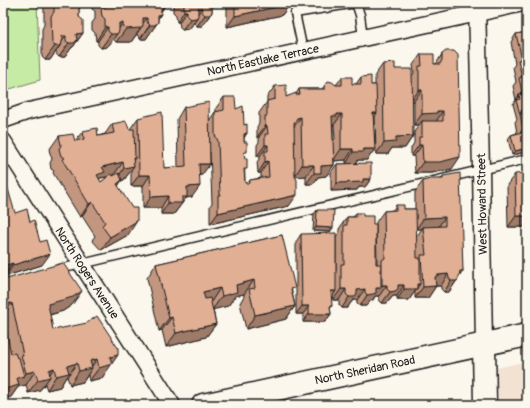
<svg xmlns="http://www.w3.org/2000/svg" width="530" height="408" font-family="Pangolin,sans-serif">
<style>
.built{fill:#f3e1d2}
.green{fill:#c6eba4;stroke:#718460}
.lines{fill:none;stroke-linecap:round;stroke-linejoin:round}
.lane-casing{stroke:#1c1c1c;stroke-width:11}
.street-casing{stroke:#1c1c1c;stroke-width:19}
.secondary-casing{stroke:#1c1c1c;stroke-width:25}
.lane{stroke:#fbf7ec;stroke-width:8}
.street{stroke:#fbf7ec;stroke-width:16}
.secondary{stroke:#fbf7ec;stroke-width:22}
.wall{fill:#c2967f;stroke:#1c1c1c;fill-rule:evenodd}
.shaded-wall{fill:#9e7a68;stroke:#1c1c1c}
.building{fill:#e1af94;stroke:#1c1c1c}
.labels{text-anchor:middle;stroke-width:3;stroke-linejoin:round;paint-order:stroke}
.street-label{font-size:12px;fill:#1c1c1c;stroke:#fbf7ec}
</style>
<rect width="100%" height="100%" fill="#fbf7ec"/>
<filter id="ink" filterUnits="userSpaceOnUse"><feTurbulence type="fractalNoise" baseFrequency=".025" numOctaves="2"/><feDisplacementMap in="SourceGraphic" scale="8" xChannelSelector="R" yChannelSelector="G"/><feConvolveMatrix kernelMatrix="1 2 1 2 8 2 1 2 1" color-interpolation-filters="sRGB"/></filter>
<g filter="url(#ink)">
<polygon class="built" points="527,361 527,405 498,405 497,368"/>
<polygon class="green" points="3,3 37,3 40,80 3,91"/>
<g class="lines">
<g class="lane-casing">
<g id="lane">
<polyline points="303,51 295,13 356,3 360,15 363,38"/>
<polyline points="56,270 527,159"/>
</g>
</g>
<g class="street-casing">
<g id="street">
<polyline points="477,3 481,169 484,344"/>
<polyline points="3,120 29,111 523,3"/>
<polyline points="3,141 172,405"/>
</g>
</g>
<g class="secondary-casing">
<g id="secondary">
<polyline points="484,344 485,405"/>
<polyline points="203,405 527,335"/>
</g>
</g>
<use href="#lane" class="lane"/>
<use href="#street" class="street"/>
<use href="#secondary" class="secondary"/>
</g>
<g class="wall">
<polygon points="44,3 82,3 82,5 79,9 79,17 83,33 73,47 72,47 65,57 59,57 56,54 56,51 50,60 45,60 42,57 42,29 44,25"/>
<polygon points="91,3 164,3 164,7 161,12 158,19 158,22 148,36 146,39 140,39 138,36 137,34 131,42 116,42 113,39 107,47 101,48 98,45 98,41 96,41 95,33 92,30 92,23 95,19 95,11 92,9"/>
<polygon points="175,3 212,3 212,12 202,26 197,26 194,23 194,21 188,29 182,30 180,27 179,22 177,22 176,15 173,12 173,6"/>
<polygon points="227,3 290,3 290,4 282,15 227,27"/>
<polygon points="527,32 527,152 512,155 508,139 511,135 517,133 515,122 517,119 513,104 516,100 513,86 516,82 513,67 515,64 511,42 516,34"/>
<path d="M 421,54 L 434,64 L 436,64 L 442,54 L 452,169 L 432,173 L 415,173 L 414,156 L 411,156 L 411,148 L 414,143 L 414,132 L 419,125 L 414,125 L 414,101 L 412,101 L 413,136 L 405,148 L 392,148 L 388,154 L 376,154 L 375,116 L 373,119 L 375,149 L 367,160 L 358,160 L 356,163 L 371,179 L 365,187 L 359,187 L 357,190 L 331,191 L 331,172 L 337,164 L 346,164 L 346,160 L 334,161 L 334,165 L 326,176 L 318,177 L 313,184 L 306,184 L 306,176 L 295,176 L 289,206 L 210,224 L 210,206 L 212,203 L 210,152 L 202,175 L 199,175 L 192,197 L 186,198 L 174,214 L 161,214 L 161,208 L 143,208 L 143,186 L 131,186 L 131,170 L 124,180 L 122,180 L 118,186 L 128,235 L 101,250 L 92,240 L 95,236 L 82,216 L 80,217 L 53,173 L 54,171 L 51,169 L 50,163 L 52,159 L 49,150 L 59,136 L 75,141 L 83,131 L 98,136 L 105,134 L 112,124 L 130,129 L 138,118 L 164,168 L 178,167 L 177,119 L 184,107 L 209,121 L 215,112 L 216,112 L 216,108 L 224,97 L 236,109 L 244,125 L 247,133 L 244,138 L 245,183 L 248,183 L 250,180 L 261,178 L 261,173 L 258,173 L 257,162 L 260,158 L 260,156 L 257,156 L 257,145 L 259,142 L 259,137 L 257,137 L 257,127 L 259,123 L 259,113 L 267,102 L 267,97 L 275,86 L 286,97 L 296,94 L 299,89 L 322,89 L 325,85 L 336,85 L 342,77 L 352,84 L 356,84 L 361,77 L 371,85 L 375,85 L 375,75 L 383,64 L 412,76 L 414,73 L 413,65 ZM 333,125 L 334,125 L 335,139 L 333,141 ZM 108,177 L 101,182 L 99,180 L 100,178 Z"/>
<polygon points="515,174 527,227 508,227 507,185"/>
<path d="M 443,176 L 463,271 L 449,292 L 444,292 L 441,289 L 441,286 L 436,286 L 428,298 L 415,298 L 415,291 L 409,300 L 397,300 L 397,296 L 393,296 L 387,303 L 382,303 L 379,300 L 379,296 L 375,296 L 373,300 L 371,300 L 368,304 L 366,306 L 360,306 L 357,304 L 357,300 L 353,300 L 347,308 L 342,308 L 339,305 L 339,300 L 333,300 L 333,296 L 332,298 L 330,308 L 331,314 L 325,322 L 303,322 L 303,314 L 296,314 L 296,242 L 301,234 L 336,271 L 336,236 L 339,233 L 339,229 L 347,217 L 353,217 L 356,213 L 363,216 L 373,224 L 376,264 L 377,264 L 376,222 L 384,211 L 393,210 L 396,205 L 404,209 L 415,209 L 415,192 L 423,181 L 441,179 ZM 416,229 L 422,229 L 416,237 Z"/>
<polygon points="317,210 330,232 313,231 314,214"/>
<polygon points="15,213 42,265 6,276 5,274"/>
<polygon points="282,235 292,292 295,306 286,319 246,329 240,303 244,296 244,294 235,296 228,306 213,309 216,324 206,337 166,347 162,330 159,331 147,278 156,264"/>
<polygon points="3,280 72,305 63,311 50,315 53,330 111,363 102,378 89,381 88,375 83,382 70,385 67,377 66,377 60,387 47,390 45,384 40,390 28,393 26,385 18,387 11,397 3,399"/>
</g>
<g class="shaded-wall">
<polygon points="290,4 282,15 227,27 235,16"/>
<polygon points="164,7 159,15 161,14 154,25 158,22 148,36 146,39 140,39 161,9"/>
<polygon points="198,8 202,8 195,18 198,16 191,27 188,29 182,30"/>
<polygon points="184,11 187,11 179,22 177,22"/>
<polygon points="212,12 202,26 197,26 205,15"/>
<polygon points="143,18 147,18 139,28 143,25 131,42 116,42 126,29"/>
<polygon points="119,23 123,23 115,34 119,31 110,44 107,47 101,48"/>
<polygon points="105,27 108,27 98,41 96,41"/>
<polygon points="83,33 73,47 72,47 65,57 59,57 69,43 76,34"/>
<polygon points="62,36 66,36 59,46 62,43 50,60 45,60"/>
<polygon points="419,90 422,90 414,101 411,101"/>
<polygon points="527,90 527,97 519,95 516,100 522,92"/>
<polygon points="437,111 443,111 435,123 422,121 419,125 414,125 422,114"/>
<polygon points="373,113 377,113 370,124"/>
<polygon points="337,114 342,114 334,125 330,125 332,116"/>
<polygon points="301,117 293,128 289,129 297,118"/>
<polygon points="265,126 267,126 259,137 257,137"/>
<polygon points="527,128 527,135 517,137 523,129"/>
<polygon points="247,133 239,145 244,134"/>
<polygon points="413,136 405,148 392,148 388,154 376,154 384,143 396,137"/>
<polygon points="265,145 268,145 260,156 257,156"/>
<polygon points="419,145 422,145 414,156 411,156"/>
<polygon points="527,148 527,152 512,155 515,151"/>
<polygon points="341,149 353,149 346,160 333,161"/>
<polygon points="363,149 375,149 367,160 358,160 355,164 346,164 353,152"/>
<polygon points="460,157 452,169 432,173 415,173 423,162"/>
<polygon points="133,158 135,158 128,167 134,166 124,180 122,180 113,193 117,184 115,182 124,168"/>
<polygon points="268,161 261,173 258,173 265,162"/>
<polygon points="123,162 113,176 100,178 95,186 87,189 102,167"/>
<polygon points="199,164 210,164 202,175 191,175"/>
<polygon points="302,165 314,165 306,176 294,177"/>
<polygon points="334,165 326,176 318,177 313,184 306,184 314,173 321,166"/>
<polygon points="139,175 150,175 143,186 131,186"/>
<polygon points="363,179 371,179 365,187 359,187 357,190 331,191 337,183"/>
<polygon points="200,186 192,197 186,198 174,214 161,214 168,203 187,187"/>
<polygon points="297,195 289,206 210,224 218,213"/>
<polygon points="168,196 161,208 143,208 151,197"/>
<polygon points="92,202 82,216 80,217 89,204"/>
<polygon points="516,216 527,216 527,227 508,227"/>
<polygon points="445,217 437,229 423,227 422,229 416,229 424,218"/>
<polygon points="137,221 128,235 101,250 110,237"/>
<polygon points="316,227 333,228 330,232 313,231"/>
<polygon points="50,254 42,265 6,276 13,265"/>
<polygon points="13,263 5,274 3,274 3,266"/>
<polygon points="460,271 463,271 449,292 444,292 451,281"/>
<polygon points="448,274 441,286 431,286 436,286 428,298 415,298 423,287 438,275"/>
<polygon points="254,280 244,294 235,296 228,306 212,310 222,296 236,285"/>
<polygon points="417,284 420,284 409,300 397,300 404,289"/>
<polygon points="382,285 387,285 379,296 375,296 373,300 371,300 368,304 366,306 360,306 367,295 376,288 380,288"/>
<polygon points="398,285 404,285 397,296 393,296 387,303 382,303 390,292"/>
<polygon points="220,288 211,302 193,306 203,292"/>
<polygon points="341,289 346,289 339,300 333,300"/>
<polygon points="365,289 357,300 353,300 347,308 342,308 349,297 357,290"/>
<polygon points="82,291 72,305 63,311 38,318 48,304"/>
<polygon points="331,291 336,291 331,299"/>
<polygon points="12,303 3,315 3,306 5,304"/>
<polygon points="295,306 286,319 246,329 255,315"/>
<polygon points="302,306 309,306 303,314 296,314"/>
<polygon points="330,306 332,306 326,314 331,314 325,322 303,322 309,314"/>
<polygon points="172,317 162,330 159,331 169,318"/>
<polygon points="216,324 206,337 166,347 176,333"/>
<polygon points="118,355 102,378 89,381 99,368 110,357"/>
<polygon points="97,359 90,369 92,368 83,382 70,385 79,371 90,361"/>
<polygon points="77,363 67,377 66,377 60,387 47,390 56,376 67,366"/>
<polygon points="54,368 48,377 50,377 40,390 28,393 38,380 49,370"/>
<polygon points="35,371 26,385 18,387 11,397 3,399 3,392 5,389 17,378 24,376 26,373"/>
</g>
<g class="building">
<polygon points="54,3 82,3 82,5 79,8 79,17 83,20 83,33 76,34 77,40 74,43 69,43 66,41 66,36 62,36 62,43 59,46 55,46 52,43 51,16 54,12"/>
<polygon points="104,3 164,3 164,7 161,9 161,14 158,15 158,22 155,25 150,25 147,22 147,18 143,18 143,25 141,28 126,29 123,26 123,23 119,23 119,31 117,34 111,34 108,31 108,27 105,27 105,19 102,16 101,10 105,7"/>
<polygon points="183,3 212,3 212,12 210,15 205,15 202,12 202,8 198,8 198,16 196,18 190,19 187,16 187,11 184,11 184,4"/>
<polygon points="235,3 290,3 290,4 235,16"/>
<polygon points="527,32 527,90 522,92 519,78 522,77 518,60 522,59 516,34"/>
<polygon points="446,51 454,51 458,55 460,157 440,162 423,162 422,145 419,145 419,137 422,137 422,121 443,121 443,111 437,111 437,113 422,114 422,90 419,90 419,66 422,66 421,54 434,54 434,64 440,64 442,60 442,54"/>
<polygon points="395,63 395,69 412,69 413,136 396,137 396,142 384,143 383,64"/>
<polygon points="371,76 371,85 376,85 377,113 373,113 375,149 363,149 363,152 353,152 353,149 341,149 341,130 342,128 342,114 337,114 337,116 332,116 334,165 321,166 321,173 314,173 314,165 302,165 301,117 297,118 294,123 295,176 297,180 297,195 218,213 218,195 220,195 218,141 215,135 215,112 224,110 224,97 235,97 236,109 243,106 244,125 247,124 247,133 244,134 244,142 247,142 247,152 244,152 245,159 247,159 247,169 244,169 245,183 249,183 250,180 269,177 268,161 265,162 265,151 268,151 268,145 265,145 265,134 268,134 267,126 265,126 265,116 267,116 267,101 275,99 275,86 286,85 286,97 296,93 296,95 300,94 299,89 325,89 325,85 328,81 332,82 336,85 342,85 342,77 352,77 352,84 361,84 361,77"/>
<polygon points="527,94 527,109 522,110 520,114 516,100 520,99 519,95"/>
<polygon points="209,102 210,164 199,164 200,186 187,187 187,197 182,197 182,203 168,203 168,196 151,197 150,175 139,175 138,118 162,112 164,168 186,166 184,107"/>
<polygon points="527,109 527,128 523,129 520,114 523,114 522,110"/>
<polygon points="126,121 129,129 134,129 135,158 133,158 134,166 124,168 123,162 102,167 105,172 97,175 101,182 111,174 113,176 119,173 122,180 117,184 132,208 137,208 137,221 110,237 102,226 105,222 92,202 89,204 62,159 65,158 61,156 59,149 61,145 59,136 73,134 75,141 84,139 83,131 97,128 98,136 114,133 112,124"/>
<polygon points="527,131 527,148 515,151 511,135"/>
<polygon points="371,163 371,179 363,179 363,182 337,183 337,164"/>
<polygon points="3,172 15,213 27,209 30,222 34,220 40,242 46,240 50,254 13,265 13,263 3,266"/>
<polygon points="460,173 463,271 460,271 459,277 457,281 451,281 449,278 448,274 438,275 435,277 436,286 423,287 421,255 426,255 423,227 445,226 445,217 424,218 423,181 430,179 443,179 443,176"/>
<polygon points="527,173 527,216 516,216 515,174"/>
<polygon points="396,205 404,205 404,209 416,209 417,258 420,258 420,284 417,284 417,289 404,289 404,285 398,285 398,289 395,291 390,292 387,289 387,285 382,285 382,260 385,258 384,211 396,210"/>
<polygon points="317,210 334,210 333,228 316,227"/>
<polygon points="356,213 363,213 363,216 373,216 373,224 376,224 376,264 381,264 381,288 376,288 376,293 373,294 367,295 365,292 365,289 357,290 357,294 355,297 349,297 346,294 346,289 341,289 341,264 344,264 344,225 347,225 347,217 356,217"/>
<polygon points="336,233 336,291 331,291 332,306 330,306 331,314 309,314 309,306 302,306 301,234"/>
<polygon points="282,235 295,288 291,289 295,306 255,315 249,289 255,288 254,280 236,285 237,292 222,296 220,288 203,292 205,299 210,298 216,324 176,333 172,317 169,318 156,264"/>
<polygon points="63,263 82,291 73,297 48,304 53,330 87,323 97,316 118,348 118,355 110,357 112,364 99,368 97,359 90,361 92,368 79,371 77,363 67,366 69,373 56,376 54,368 49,370 50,377 38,380 35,371 26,373 21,355 23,355 12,303 5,304 3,299 3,280"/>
<polygon points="3,319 4,319 11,354 15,353 17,358 19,358 24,376 17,378 19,385 5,389 3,381"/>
<polygon points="460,401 461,405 444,405"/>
</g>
</g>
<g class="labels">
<g class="street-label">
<text transform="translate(263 60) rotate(-12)" y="4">North Eastlake Terrace</text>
<text transform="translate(482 204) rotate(-91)" y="4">West Howard Street</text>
<text transform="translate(87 273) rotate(57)" y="4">North Rogers Avenue</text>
<text transform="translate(365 370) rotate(-12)" y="4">North Sheridan Road</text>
</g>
</g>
<rect width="530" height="408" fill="none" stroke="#fbf7ec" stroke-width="16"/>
<rect x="8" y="8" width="514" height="392" fill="none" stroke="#1c1c1c" stroke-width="1.5" filter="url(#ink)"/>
</svg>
